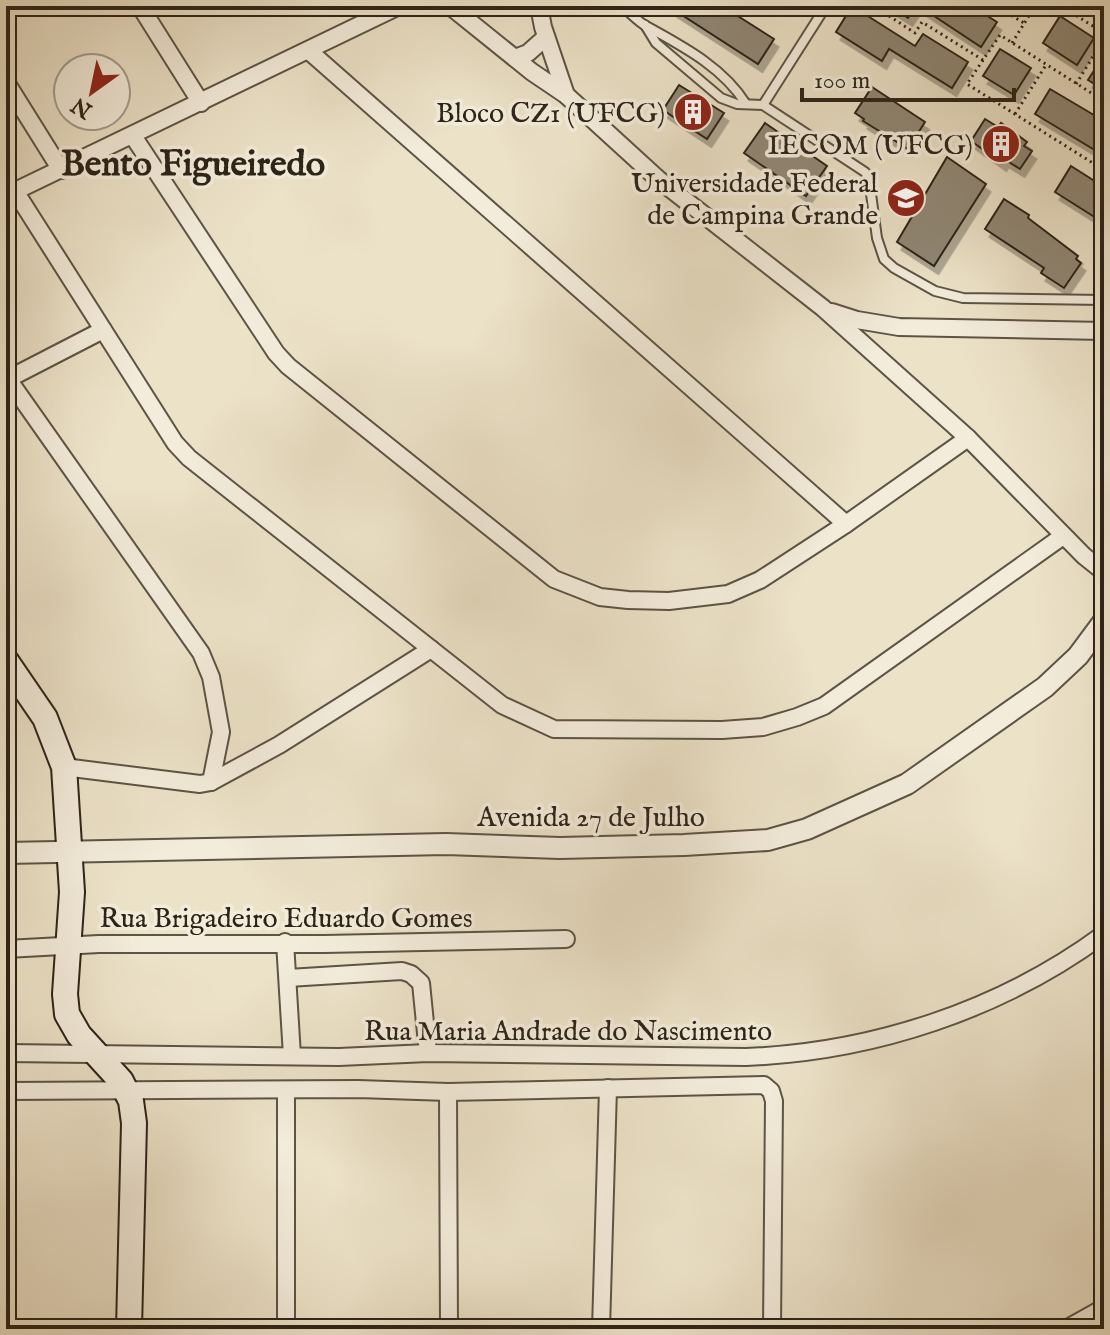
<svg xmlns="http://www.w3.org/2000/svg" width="1110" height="1335" font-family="'IM FELL English',serif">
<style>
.building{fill:#908774;stroke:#2c2419;stroke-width:2;filter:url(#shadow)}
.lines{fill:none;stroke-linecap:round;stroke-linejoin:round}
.service-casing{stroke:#5c5445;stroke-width:12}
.minor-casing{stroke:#5c5445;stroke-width:20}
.tertiary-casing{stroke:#5c5445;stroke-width:24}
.secondary-casing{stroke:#2c2419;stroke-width:28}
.path{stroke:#2c2419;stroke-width:3;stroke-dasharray:2 4;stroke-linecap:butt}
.service{stroke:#f3ecdb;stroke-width:8}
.minor{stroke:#f3ecdb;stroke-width:16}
.tertiary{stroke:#f3ecdb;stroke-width:20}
.secondary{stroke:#f3ecdb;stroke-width:24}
.labels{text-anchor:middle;stroke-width:7;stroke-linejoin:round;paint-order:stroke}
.poi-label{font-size:28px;fill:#2c2419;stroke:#f3ecdb;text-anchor:end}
.street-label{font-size:28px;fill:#2c2419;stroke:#f3ecdb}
.district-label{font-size:36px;font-weight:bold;fill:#2c2419;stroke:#f3ecdb}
</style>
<defs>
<filter id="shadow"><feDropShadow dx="4.5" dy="8" stdDeviation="0" flood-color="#0004"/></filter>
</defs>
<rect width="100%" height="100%" fill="#ece2c8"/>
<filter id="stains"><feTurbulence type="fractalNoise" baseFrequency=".0025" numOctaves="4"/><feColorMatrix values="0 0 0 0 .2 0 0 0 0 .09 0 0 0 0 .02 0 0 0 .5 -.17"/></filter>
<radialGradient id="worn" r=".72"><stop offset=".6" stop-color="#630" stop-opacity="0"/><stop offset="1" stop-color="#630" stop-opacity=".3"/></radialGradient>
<g class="building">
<polygon points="668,6 722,6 774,39 758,64"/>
<polygon points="852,6 915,46 923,34 968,62 952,88 889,49 882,61 836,32"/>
<polygon points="889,6 916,6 908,18"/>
<polygon points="919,6 971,6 997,22 981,47"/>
<polygon points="1060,16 1094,38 1077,65 1043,43"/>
<polygon points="1000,49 1031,68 1014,95 983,76"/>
<polygon points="1104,55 1104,90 1088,80"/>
<polygon points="679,85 724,113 707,139 663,110"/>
<polygon points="872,87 925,122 908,149 863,121 864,119 855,113"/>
<polygon points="1050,89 1104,121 1103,155 1035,114"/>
<polygon points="985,119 998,127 1001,123 1027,142 1024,146 1032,151 1020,169 1004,159 1002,163 971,141"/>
<polygon points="765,123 827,166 806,196 744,153"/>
<polygon points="947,157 986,184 934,266 897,242"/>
<polygon points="1071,166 1104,187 1104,223 1055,192"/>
<polygon points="1004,199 1029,215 1028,218 1078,256 1076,259 1081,263 1064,288 1041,273 1044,268 985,229"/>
</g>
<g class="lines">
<g class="service-casing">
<g id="service">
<path d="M 621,6 C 630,12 637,21 646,26 C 682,46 723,67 746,104"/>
<polyline points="645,25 656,43 721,98 737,104 763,105 865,172 869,179 877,238 884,259 894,268 935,291 963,298 1104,300"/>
<polyline points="763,105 826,6"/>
</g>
</g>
<g class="minor-casing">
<g id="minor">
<polyline points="140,6 201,103"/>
<polyline points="450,6 532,72 566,95 658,179 823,308 968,438 1084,556 1104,572"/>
<polyline points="539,6 543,27 566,95"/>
<polyline points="309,51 846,524"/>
<polyline points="515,58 528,53 546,37"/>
<polyline points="6,82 61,170"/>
<polyline points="133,136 276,353 288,366 554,579 600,597 628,600 669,601 728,594 760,580 846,524 968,438"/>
<polyline points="15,191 175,443 189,458 502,705 554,729 722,730 763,727 797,717 824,706 1063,536"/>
<polyline points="7,195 399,6"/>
<polyline points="832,312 857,320 899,327 1104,331"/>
<polyline points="8,379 201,653 211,677 221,732 211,782"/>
<polyline points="6,380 103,330"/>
<polyline points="64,767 200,784 211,782 279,745 431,649"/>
<polyline points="285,942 292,1056"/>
<polyline points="6,949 99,944 324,944 566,939"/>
<polyline points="288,978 402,971 411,974 421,983 428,1053"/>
<path d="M 6,1053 L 339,1057 L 428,1053 L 746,1057 C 873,1052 1001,1010 1104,934"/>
<polyline points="6,1091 358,1089 448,1092 764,1085 771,1091 774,1101 772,1329"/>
<polyline points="448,1092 449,1329"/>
<polyline points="286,1329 286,1090"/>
<polyline points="601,1329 608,1088"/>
</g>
</g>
<g class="tertiary-casing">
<g id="tertiary">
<polyline points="6,853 446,844 560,848 684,845 768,840 807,829 907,784 1045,687 1078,656 1104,621"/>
<polyline points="1070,1329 1104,1310"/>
</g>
</g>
<g class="secondary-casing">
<polyline id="secondary" points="6,661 45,718 64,767 72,892 65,994 67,1014 79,1035 121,1081 131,1101 134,1123 129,1329"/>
</g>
<g class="path">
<polyline points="874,6 915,33 922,22 983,60 1000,35 1104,101"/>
<polyline points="996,6 1024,23"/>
<polyline points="1061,6 1104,33"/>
<polyline points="1012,43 1035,6"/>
<polyline points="983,60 967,84 1104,170"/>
<polyline points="1076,84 1104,39"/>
<polyline points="1015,114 1046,65"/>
</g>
<use href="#service" class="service"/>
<use href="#minor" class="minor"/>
<use href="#tertiary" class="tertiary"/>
<use href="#secondary" class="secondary"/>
</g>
<defs>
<g id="building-disc" transform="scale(2)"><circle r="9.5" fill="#8f2418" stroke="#f3ecdb"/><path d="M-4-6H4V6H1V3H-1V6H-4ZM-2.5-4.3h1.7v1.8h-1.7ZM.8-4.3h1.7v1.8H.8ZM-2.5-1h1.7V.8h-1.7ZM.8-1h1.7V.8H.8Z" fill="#fff"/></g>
<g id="university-disc" transform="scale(2)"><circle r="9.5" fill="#8f2418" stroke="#f3ecdb"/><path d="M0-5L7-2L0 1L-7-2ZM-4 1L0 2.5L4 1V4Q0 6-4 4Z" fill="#fff"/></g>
</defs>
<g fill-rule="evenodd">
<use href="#building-disc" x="693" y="112"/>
<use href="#building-disc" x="1001" y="144"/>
<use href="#university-disc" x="906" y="198"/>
</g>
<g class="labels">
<g class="poi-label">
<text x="665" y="122">Bloco CZ1 (UFCG)</text>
<text x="973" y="154">IECOM (UFCG)</text>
<text x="878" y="192">Universidade Federal<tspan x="878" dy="32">de Campina Grande</tspan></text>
</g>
<g class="street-label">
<text x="591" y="826">Avenida 27 de Julho</text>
<text x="286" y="927">Rua Brigadeiro Eduardo Gomes</text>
<text x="568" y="1040">Rua Maria Andrade do Nascimento</text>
</g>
<g class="district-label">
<text x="193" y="175">Bento Figueiredo</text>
</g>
</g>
<rect width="1110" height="1335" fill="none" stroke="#ece2c8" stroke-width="32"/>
<rect x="8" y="8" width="1094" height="1319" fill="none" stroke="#2c2419" stroke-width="4"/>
<rect x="16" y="16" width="1078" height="1303" fill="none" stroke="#2c2419" stroke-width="2"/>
<g transform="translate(92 92) rotate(213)"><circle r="38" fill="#f3ecdb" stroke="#a39c8d" stroke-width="2"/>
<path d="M0-6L14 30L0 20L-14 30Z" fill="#8f2418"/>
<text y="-12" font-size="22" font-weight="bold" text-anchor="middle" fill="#2c2419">N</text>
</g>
<path d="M802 88v12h212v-12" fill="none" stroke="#2c2419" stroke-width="4"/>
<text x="814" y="88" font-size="24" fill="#2c2419" stroke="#f3ecdb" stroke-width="6" paint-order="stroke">100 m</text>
<rect width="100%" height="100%" filter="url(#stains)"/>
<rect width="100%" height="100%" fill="url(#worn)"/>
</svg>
